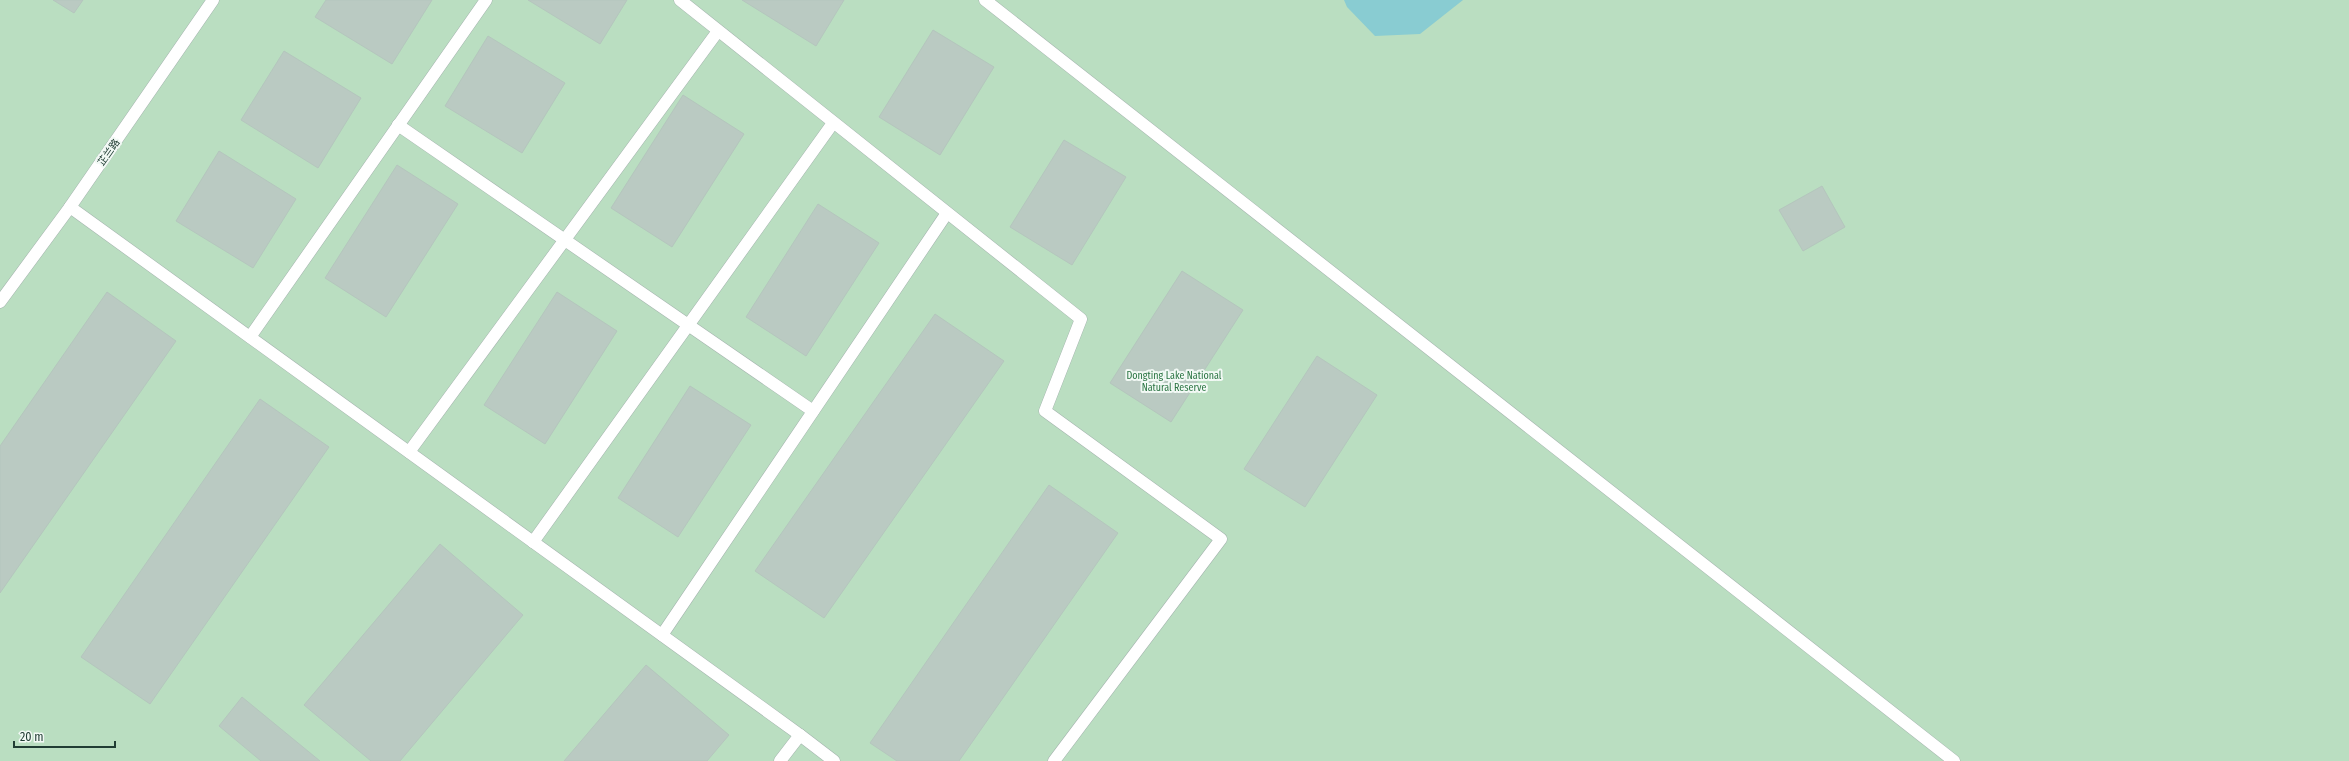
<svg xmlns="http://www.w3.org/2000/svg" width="2349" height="761" font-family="'Fira Sans Condensed','Noto Sans SC',sans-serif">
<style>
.green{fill:#badec1}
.water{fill:#89ccd2}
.building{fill:#bacac2;stroke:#b4c6bd}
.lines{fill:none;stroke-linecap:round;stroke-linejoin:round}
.minor-casing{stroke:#a4b4ae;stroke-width:13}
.minor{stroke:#fff;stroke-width:12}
.labels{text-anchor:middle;stroke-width:4;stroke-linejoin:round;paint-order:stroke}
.street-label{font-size:10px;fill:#213d34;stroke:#f2f9f5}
.park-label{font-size:10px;fill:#2b7543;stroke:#f2f9f5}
</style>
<rect width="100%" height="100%" fill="#e2ece7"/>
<rect class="green" x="0" y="0" width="2349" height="761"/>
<polygon class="water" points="1344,0 1463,0 1420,34 1375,36 1347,7"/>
<g class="building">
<polygon points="53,0 83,0 74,13"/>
<polygon points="326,0 432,0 392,64 315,17"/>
<polygon points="528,0 627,0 600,44"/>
<polygon points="742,0 844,0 816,46"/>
<polygon points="933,30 994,67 940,155 879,117"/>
<polygon points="488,36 565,83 522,153 445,106"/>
<polygon points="284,51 361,98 318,168 241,120"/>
<polygon points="683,95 744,134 672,247 611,208"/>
<polygon points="1064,140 1126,177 1072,265 1010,227"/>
<polygon points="219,151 296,199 253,268 176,221"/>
<polygon points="397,165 458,204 386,317 325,278"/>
<polygon points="1822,186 1845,227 1803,251 1779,210"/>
<polygon points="818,204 879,243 806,356 746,317"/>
<polygon points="1182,271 1243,310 1171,422 1110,383"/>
<polygon points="107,292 176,341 0,593 0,446"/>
<polygon points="557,292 617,331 545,444 484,405"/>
<polygon points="935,314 1004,361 824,618 755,571"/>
<polygon points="1317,356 1377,395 1305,507 1244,469"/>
<polygon points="690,386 751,425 678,537 618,498"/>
<polygon points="260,399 329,447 150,704 81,657"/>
<polygon points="1049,485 1118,533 959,761 897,761 870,743"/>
<polygon points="440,544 523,615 400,761 371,761 304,705"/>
<polygon points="646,665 729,735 707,761 564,761"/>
<polygon points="242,697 320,761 261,761 219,726"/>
</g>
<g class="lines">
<g class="minor-casing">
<g id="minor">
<polyline points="680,0 1081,319 1045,411 1221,539 1054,761"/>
<polyline points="985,0 1954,761"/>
<polyline points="398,125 813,411"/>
<polyline points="70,207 800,735"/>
<polyline points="0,302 70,207 213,0"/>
<polyline points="250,337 486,0"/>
<polyline points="409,452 718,31"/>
<polyline points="533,542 833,123"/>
<polyline points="662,635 947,213"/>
<polyline points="780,761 800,735 834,761"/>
</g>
</g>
<use href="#minor" class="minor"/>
</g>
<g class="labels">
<g class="street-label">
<text transform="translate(108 152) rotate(-55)" y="4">芷兰路</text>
</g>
<g class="park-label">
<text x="1174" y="379">Dongting Lake National<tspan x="1174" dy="12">Natural Reserve</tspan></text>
</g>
</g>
<path d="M14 741v6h101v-6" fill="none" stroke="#213d34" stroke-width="2"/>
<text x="20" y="741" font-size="12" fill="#213d34" stroke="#f2f9f5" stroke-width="3" paint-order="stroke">20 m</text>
</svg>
